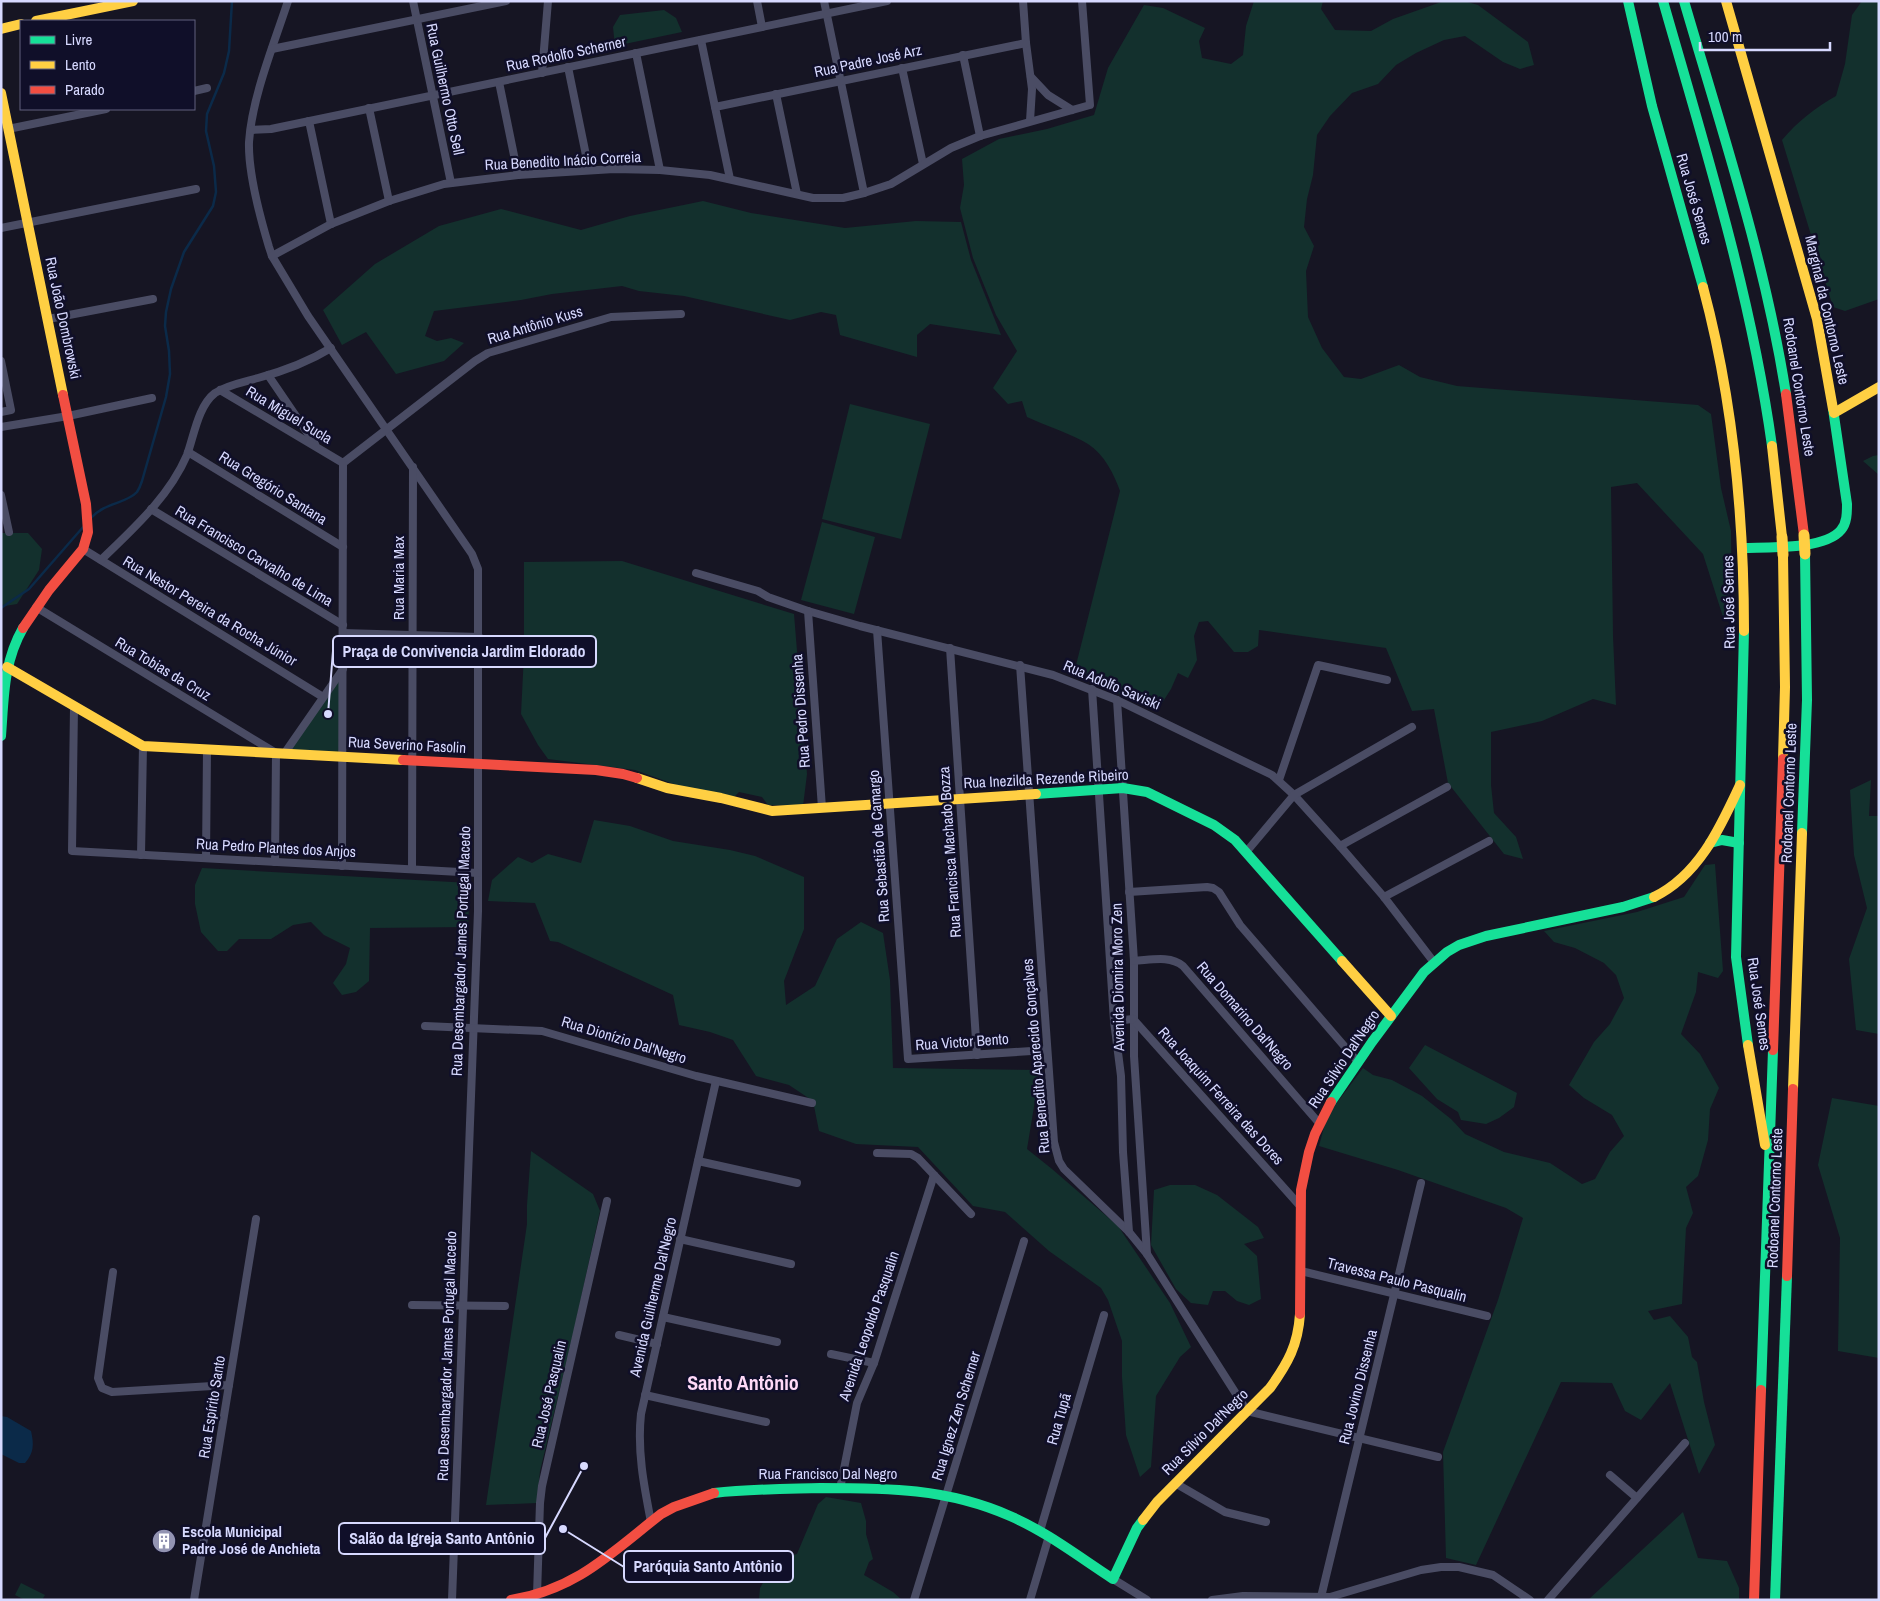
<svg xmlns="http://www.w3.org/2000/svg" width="1880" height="1601" font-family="'Archivo Narrow',sans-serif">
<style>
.green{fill:#13302d}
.water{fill:#0b2a49}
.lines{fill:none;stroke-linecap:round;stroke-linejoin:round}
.stream{stroke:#0b2a49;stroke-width:2.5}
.street{stroke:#4a4c64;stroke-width:8}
.fast{stroke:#16e098;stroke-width:10}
.slow{stroke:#ffcf43;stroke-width:10}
.jam{stroke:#f24e42;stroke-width:10}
.slow-bridge{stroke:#ffcf43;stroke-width:11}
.labels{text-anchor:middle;stroke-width:5;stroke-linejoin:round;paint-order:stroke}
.street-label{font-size:15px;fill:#d7d9ff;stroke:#100f29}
.poi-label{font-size:15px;font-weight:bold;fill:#d7d9ff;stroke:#100f29;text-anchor:start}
.district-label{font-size:20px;font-weight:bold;fill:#ffd9f7;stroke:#100f29}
.leader{fill:none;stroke:#d7d9ff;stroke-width:2}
.callout-dot{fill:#d7d9ff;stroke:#100f29;stroke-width:2}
.callout{fill:#100f29;stroke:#d7d9ff;stroke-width:2}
.callout-label{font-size:16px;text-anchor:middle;font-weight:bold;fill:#d7d9ff}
</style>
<rect width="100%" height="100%" fill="#161523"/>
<g class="green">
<path d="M 1254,1 L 1323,1 L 1321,9 L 1335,30 L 1371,31 L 1393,19 L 1444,1 L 1464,1 L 1478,5 L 1528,42 L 1534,65 L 1520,69 L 1503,62 L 1465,36 L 1444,40 L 1416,53 L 1396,65 L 1378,84 L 1352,93 L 1330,116 L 1317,135 L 1313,175 L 1307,199 L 1304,227 L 1314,246 L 1306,271 L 1308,317 L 1322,348 L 1344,377 L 1361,379 L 1399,365 L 1420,377 L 1457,386 L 1698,405 L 1711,414 L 1721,488 L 1731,531 L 1732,616 L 1724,620 L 1703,554 L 1637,483 L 1611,487 L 1613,636 L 1616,705 L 1593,699 L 1542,721 L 1491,732 L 1491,785 L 1494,813 L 1516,837 L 1523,859 L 1504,854 L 1448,783 L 1434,709 L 1412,711 L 1386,648 L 1259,630 L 1258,646 L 1248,652 L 1234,652 L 1208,621 L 1199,622 L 1194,636 L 1197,660 L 1188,678 L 1178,673 L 1171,689 L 1157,711 L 1074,673 L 1120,491 C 1114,474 1104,454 1088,444 C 1072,434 1044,425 1027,417 L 1022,401 L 1008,404 L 993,388 L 1017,351 L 996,315 L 973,258 L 960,208 L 964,185 L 962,159 L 999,139 L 1047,129 L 1094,115 L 1108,68 L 1144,5 L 1163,8 L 1205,28 L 1199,41 L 1202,58 L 1231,64 L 1243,55 L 1246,26 Z"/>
<path d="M 1862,1 L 1879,1 L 1879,299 L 1845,311 L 1833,307 L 1782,140 C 1798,121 1815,108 1836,96 L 1845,64 L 1852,15 Z"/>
<polygon points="664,10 676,18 682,32 615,46 613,27 620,15"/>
<polygon points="703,201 751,213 845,228 916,221 961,222 971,260 1001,335 930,324 917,335 917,357 840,335 836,315 821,312 790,320 684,296 639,291 622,286 552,294 521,300 434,311 425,336 437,341 451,338 464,343 444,361 396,374 366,332 342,345 323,310 375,264 439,226 501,209 581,230 630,216"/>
<polygon points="850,404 930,424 901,539 822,519"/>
<polygon points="1879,455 1879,475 1863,461 1873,456"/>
<polygon points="822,522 875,537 854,614 801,600"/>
<polygon points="1,533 28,533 42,549 39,570 17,604 5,606 1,604"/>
<polygon points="622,561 794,614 807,774 803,806 768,805 762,797 739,792 734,797 685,788 635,770 548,759 538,745 521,714 524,654 524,562"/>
<polygon points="341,677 340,754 289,752"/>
<polygon points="1871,780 1869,816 1879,816 1879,1034 1856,1030 1849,959 1867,908 1854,855 1850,790"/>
<polygon points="594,820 630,826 673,841 730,850 755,856 804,877 804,929 784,981 786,1005 815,986 837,939 861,922 883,933 890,980 893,1068 1040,1070 1027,1149 1052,1169 1118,1226 1170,1303 1191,1347 1180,1357 1156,1396 1151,1467 1140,1477 1126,1435 1122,1377 1122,1341 1108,1300 1101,1288 1049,1251 1005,1212 973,1206 918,1147 856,1144 819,1131 813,1101 789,1085 756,1076 733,1040 710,1032 679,1025 673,995 558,942 550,941 535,903 488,901 492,880 518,857 532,863 548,854 581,863"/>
<polygon points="1715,864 1723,971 1718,978 1698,972 1696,992 1681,1034 1700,1054 1719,1088 1710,1109 1708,1140 1698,1176 1686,1187 1693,1213 1686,1228 1682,1304 1648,1311 1654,1320 1670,1316 1688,1337 1692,1357 1697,1362 1704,1402 1715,1445 1699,1474 1670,1383 1641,1420 1625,1411 1612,1383 1561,1382 1476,1565 1446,1558 1443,1452 1498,1300 1523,1218 1506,1208 1398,1170 1319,1146 1327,1116 1363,1068 1373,1075 1392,1080 1422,1096 1451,1119 1465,1134 1504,1152 1550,1163 1582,1184 1595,1179 1610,1152 1624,1136 1612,1115 1584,1098 1569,1085 1594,1042 1610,1024 1624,998 1616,975 1604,963 1575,948 1554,942 1544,931 1637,912 1684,897 1705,865"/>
<polygon points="202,868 470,883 468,927 370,928 369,981 356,992 342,995 333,983 346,964 350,948 324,935 311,922 293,925 271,939 239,939 227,951 218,951 201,932 195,904 195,885"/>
<polygon points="1425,1045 1517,1093 1514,1107 1499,1118 1486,1124 1461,1120 1458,1112 1437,1099 1409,1068"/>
<polygon points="1832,1098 1879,1106 1879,1358 1838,1351 1840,1238 1818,1165"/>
<polygon points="531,1151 593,1194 600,1211 574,1330 540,1471 537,1503 486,1505 527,1224 527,1205"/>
<polygon points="1170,1185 1195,1185 1217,1195 1258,1227 1264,1238 1244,1244 1257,1256 1261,1299 1249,1305 1237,1301 1225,1291 1213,1291 1208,1305 1191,1303 1176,1289 1151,1245 1154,1190"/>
<polygon points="826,1497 861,1503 866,1521 866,1534 873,1559 869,1562 864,1575 893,1592 902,1600 759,1600 760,1588 776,1560 797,1554 818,1504"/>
<polygon points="1683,1512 1698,1558 1727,1561 1739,1588 1739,1600 1588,1600"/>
<polygon points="21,1583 45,1595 42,1600 25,1600 15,1595"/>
</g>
<path class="water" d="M 1,1416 L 7,1417 L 31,1431 C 34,1444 34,1453 25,1463 L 19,1463 L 1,1454 Z"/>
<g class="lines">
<g class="stream">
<path d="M 91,518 C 105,502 126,504 137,492 C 139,489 141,484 142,481 L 166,397 L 170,374 L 169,351 L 165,326 L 166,312 L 171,289 L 184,252 L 213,206 L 216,192 L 214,166 L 206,131 L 207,114 L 224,73 L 229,51 L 232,1"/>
<polyline points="1,608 29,589 84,526"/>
</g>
<g class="street">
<path d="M 288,1 C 274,44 252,97 249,142 C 248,173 260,217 269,247 L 272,256 L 308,316 L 472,554 L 478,569 L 478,911 L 452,1600"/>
<polyline points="413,1 451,183"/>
<polyline points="757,1 762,27"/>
<polyline points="824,1 864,193"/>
<polyline points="1023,1 1026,43 1032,89 1030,121"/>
<polyline points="701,40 730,179"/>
<polyline points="272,49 506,1"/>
<polyline points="636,53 660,170"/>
<polyline points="963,55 980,136"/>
<polyline points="568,67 589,170"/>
<polyline points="902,68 923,164"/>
<polyline points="542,73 548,1"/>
<polyline points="1031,77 1048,95 1072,110"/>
<polyline points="499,82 518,175"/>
<polyline points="194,91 207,88"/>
<polyline points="776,94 797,194"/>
<polyline points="715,107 1026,43"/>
<polyline points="369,108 389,201"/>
<polyline points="309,121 331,224"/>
<polyline points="8,129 106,109"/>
<polyline points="251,130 271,129 887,1"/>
<polyline points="1,228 196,189"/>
<polyline points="272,256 331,224 389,201 444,184 518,175 614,169 660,170 710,175 813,198 843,198 864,193 891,184 951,148 980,136 1090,105 1082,1"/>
<polyline points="48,319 153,299"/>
<polyline points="1,361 11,410 1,412"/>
<polyline points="268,375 315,444"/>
<polyline points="220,390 343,463"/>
<polyline points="1,427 68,416 152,398"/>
<polyline points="188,452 343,547"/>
<polyline points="343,463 475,361 488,353 611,317 681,314"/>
<polyline points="1,495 9,532"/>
<polyline points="151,509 343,625"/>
<polyline points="83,549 323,697"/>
<path d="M 101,560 C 133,529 169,497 187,455 C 194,436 198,406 215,393 C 227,385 244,382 258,378 C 284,371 308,362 331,348"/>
<polyline points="696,573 758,591 768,597 808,611 860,626 1053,675 1117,700 1272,775 1294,795 1340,846 1384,897 1433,961"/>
<polyline points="36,607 276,753 275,862"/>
<polyline points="808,611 822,808"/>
<polyline points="877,630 908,1059 1047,1050"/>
<polyline points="343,633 479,637"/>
<polyline points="950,648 977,1055"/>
<polyline points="1020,665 1054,1142 1059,1161 1064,1169 1129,1232 1147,1254 1247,1411 1438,1457"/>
<polyline points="1092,689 1114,1021 1121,1076 1123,1152 1129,1232"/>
<polyline points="1117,700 1134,961 1134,1056 1147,1254"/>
<polyline points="74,707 72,851 478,873"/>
<polyline points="284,754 343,669"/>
<polyline points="1279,780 1318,665 1387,680"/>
<polyline points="1340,846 1447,787"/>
<polyline points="1247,851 1294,795 1412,727"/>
<polyline points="141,855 143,746"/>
<polyline points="206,858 207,750"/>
<polyline points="342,866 343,463"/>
<polyline points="412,869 413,467"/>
<polyline points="1129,892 1207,887 1213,888 1219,892 1240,925 1358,1062"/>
<polyline points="1384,897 1489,841"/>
<path d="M 1134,961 C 1151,960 1170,955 1183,966 L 1319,1123"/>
<polyline points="1133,1019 1301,1207"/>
<polyline points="1114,1021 1133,1019"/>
<polyline points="425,1026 542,1031 696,1076 812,1103"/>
<polyline points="877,1153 911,1154 918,1158 971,1214"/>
<polyline points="698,1161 797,1183"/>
<polyline points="680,1239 791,1264"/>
<polyline points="1301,1271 1487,1316"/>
<polyline points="113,1272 98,1378 102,1388 112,1392 229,1385"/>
<polyline points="412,1305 505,1306"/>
<polyline points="663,1317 777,1342"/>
<polyline points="619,1335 657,1344"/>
<polyline points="831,1354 874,1363"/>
<polyline points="645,1395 766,1422"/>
<polyline points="1610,1475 1637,1498"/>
<polyline points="1175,1483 1225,1512 1266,1522"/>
<polyline points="840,1489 857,1403 874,1363 934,1175"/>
<path d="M 651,1522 C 644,1486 637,1451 641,1414 L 716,1081"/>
<polyline points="1040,1531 1104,1315"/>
<polyline points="1113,1579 1147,1600"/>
<polyline points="537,1595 540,1503 542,1486 607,1201"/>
<polyline points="1321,1597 1421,1183"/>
<polyline points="194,1600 256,1219"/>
<polyline points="914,1600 1024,1241"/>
<polyline points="1030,1600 1049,1536"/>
<polyline points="1212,1600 1243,1596 1330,1597 1421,1570 1441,1567 1459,1567 1493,1575 1530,1600"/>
<polyline points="1548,1600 1685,1443"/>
</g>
<g class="fast">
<polyline points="1628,1 1652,106 1703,287"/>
<path d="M 1663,1 C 1705,148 1751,294 1772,446"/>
<path d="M 1684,1 C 1722,131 1765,260 1786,394"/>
<path d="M 1743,548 C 1767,547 1825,550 1841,530 C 1847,523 1847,513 1847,504 L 1833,409"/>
<polyline points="1744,631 1736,957 1748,1045"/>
<path d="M 1,736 C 4,698 3,663 23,628"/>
<polyline points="1036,794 1123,788 1147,792 1214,825 1235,840 1342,961"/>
<polyline points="1802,833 1807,700 1805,554"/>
<polyline points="1710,843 1722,840 1739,843"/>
<polyline points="1331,1102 1372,1042 1424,972 1447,952 1459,945 1486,936 1623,907 1654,897"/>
<polyline points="1761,1390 1773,1050"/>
<path d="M 714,1493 C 750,1489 785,1489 820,1488 C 887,1488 947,1488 1010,1516 C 1047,1532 1079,1557 1113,1579 L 1137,1528 L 1143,1520"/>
<polyline points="1775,1600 1787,1276"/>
</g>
<g class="slow">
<polyline points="1726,1 1817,319 1833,409"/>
<polyline points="36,21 133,1"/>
<polyline points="1,29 21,24"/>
<polyline points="1,93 63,395"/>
<path d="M 1703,287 C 1733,399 1744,515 1744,631"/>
<polyline points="1834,413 1879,387"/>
<polyline points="1772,446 1782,537"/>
<polyline points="7,667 143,746 403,760"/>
<polyline points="1783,759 1785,687 1783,555"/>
<polyline points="637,778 667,788 721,798 772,811 1036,794"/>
<path d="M 1654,897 C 1699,875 1720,828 1740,785"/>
<polyline points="1342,961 1391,1016"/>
<polyline points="1748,1045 1765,1145"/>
<polyline points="1793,1089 1802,833"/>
<path d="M 1143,1520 L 1157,1502 L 1270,1388 C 1288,1363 1298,1345 1300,1314"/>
</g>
<g class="jam">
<polyline points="1786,394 1804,535"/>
<polyline points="23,628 49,590 83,549 88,532 86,504 63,395"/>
<polyline points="403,760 596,770 623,774 637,778"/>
<polyline points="1773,1050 1783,759"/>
<polyline points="1787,1276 1793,1089"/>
<polyline points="1300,1314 1301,1190 1309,1152 1315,1134 1331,1102"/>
<path d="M 511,1600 C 577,1589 611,1553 661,1514 L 674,1507 L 714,1493"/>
<polyline points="1754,1600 1761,1390"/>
</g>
<g class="slow-bridge">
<polyline points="1804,535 1805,554"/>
<polyline points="1782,537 1783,555"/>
</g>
</g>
<defs>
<g id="building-disc" transform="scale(1.25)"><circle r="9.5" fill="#9394b2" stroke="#100f29"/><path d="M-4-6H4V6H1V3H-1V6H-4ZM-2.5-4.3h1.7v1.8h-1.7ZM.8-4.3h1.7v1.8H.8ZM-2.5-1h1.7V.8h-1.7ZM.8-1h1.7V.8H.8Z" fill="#fff"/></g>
</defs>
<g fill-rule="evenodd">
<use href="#building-disc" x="164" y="1541"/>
</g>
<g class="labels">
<g class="street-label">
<text transform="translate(566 54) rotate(-12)" y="5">Rua Rodolfo Scherner</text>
<text transform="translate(868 61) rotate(-12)" y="5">Rua Padre José Arz</text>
<text transform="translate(445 89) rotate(78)" y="5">Rua Guilhermo Otto Sell</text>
<text transform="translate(563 161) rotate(-3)" y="5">Rua Benedito Inácio Correia</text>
<text transform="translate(1694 199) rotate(74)" y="5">Rua José Semes</text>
<text transform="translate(1827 310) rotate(77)" y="5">Marginal da Contorno Leste</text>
<text transform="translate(63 318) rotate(78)" y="5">Rua João Dombrowski</text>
<text transform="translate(535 325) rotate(-17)" y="5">Rua Antônio Kuss</text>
<text transform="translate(1799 387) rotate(81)" y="5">Rodoanel Contorno Leste</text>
<text transform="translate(289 415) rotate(31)" y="5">Rua Miguel Sucla</text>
<text transform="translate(273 488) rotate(32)" y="5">Rua Gregório Santana</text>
<text transform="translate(254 556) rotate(31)" y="5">Rua Francisco Carvalho de Lima</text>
<text transform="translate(399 578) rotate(-90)" y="5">Rua Maria Max</text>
<text transform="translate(1729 602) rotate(-91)" y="5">Rua José Semes</text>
<text transform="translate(210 611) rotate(31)" y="5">Rua Nestor Pereira da Rocha Júnior</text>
<text transform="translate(163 669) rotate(31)" y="5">Rua Tobias da Cruz</text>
<text transform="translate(1112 685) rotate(23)" y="5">Rua Adolfo Saviski</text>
<text transform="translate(801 711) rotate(-94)" y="5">Rua Pedro Dissenha</text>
<text transform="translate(407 745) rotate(3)" y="5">Rua Severino Fasolin</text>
<text transform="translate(1046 779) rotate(-3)" y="5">Rua Inezilda Rezende Ribeiro</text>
<text transform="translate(1789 793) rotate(-88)" y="5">Rodoanel Contorno Leste</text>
<text transform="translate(879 846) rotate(-94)" y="5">Rua Sebastião de Camargo</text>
<text transform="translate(276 848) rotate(3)" y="5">Rua Pedro Plantes dos Anjos</text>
<text transform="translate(950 852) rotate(-94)" y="5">Rua Francisca Machado Bozza</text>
<text transform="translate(461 951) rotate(-88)" y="5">Rua Desembargador James Portugal Macedo</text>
<text transform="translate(1118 977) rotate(-91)" y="5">Avenida Diomira Moro Zen</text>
<text transform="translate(1759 1004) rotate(82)" y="5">Rua José Semes</text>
<text transform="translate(1245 1016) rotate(49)" y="5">Rua Domarino Dal'Negro</text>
<text transform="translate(624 1040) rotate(17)" y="5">Rua Dionízio Dal'Negro</text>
<text transform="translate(962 1042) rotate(-4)" y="5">Rua Victor Bento</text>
<text transform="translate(1036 1056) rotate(-95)" y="5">Rua Benedito Aparecido Gonçalves</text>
<text transform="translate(1344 1059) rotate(-56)" y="5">Rua Sílvio Dal'Negro</text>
<text transform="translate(1221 1096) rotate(48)" y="5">Rua Joaquim Ferreira das Dores</text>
<text transform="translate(1775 1198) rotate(-88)" y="5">Rodoanel Contorno Leste</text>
<text transform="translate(1397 1280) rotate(14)" y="5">Travessa Paulo Pasqualin</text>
<text transform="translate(653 1297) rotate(-77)" y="5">Avenida Guilherme Dal'Negro</text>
<text transform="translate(869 1326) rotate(-71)" y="5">Avenida Leopoldo Pasqualin</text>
<text transform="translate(447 1356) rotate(-88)" y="5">Rua Desembargador James Portugal Macedo</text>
<text transform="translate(1358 1387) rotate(-76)" y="5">Rua Jovino Dissenha</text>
<text transform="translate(549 1394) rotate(-77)" y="5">Rua José Pasqualin</text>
<text transform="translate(212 1407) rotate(-81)" y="5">Rua Espírito Santo</text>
<text transform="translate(956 1416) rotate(-73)" y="5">Rua Ignez Zen Scherner</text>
<text transform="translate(1059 1419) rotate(-74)" y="5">Rua Tupã</text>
<text transform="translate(1205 1432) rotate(-45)" y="5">Rua Sílvio Dal'Negro</text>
<text x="828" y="1479">Rua Francisco Dal Negro</text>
</g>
<g class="poi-label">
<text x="182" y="1537">Escola Municipal<tspan x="182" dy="17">Padre José de Anchieta</tspan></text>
</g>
<g class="district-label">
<text x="743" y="1390">Santo Antônio</text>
</g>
</g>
<path class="leader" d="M328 714L333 651M584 1466L545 1538M563 1529L624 1567"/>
<g class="callout-dot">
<circle cx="328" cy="714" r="5"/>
<circle cx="584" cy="1466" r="5"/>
<circle cx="563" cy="1529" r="5"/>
</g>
<g class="callout">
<rect x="333" y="636" width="263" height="31" rx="5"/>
<rect x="339" y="1523" width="206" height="31" rx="5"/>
<rect x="624" y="1551" width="169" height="31" rx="5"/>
</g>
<g class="callout-label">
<text x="464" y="657">Praça de Convivencia Jardim Eldorado</text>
<text x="442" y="1544">Salão da Igreja Santo Antônio</text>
<text x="708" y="1572">Paróquia Santo Antônio</text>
</g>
<rect width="1880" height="1601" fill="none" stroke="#d7d9ff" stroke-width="5"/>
<rect x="20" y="20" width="175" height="90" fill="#100f29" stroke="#60607f"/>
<rect x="30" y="36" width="25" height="8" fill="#16e098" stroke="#60607f"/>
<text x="65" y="45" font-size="15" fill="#d7d9ff">Livre</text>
<rect x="30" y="61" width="25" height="8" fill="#ffcf43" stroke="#60607f"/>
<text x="65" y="70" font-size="15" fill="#d7d9ff">Lento</text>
<rect x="30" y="86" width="25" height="8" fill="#f24e42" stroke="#60607f"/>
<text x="65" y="95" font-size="15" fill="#d7d9ff">Parado</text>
<path d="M1700 42v8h130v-8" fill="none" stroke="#d7d9ff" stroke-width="2.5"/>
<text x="1708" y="42" font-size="15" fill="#d7d9ff" stroke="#100f29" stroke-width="4" paint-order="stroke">100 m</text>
</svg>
